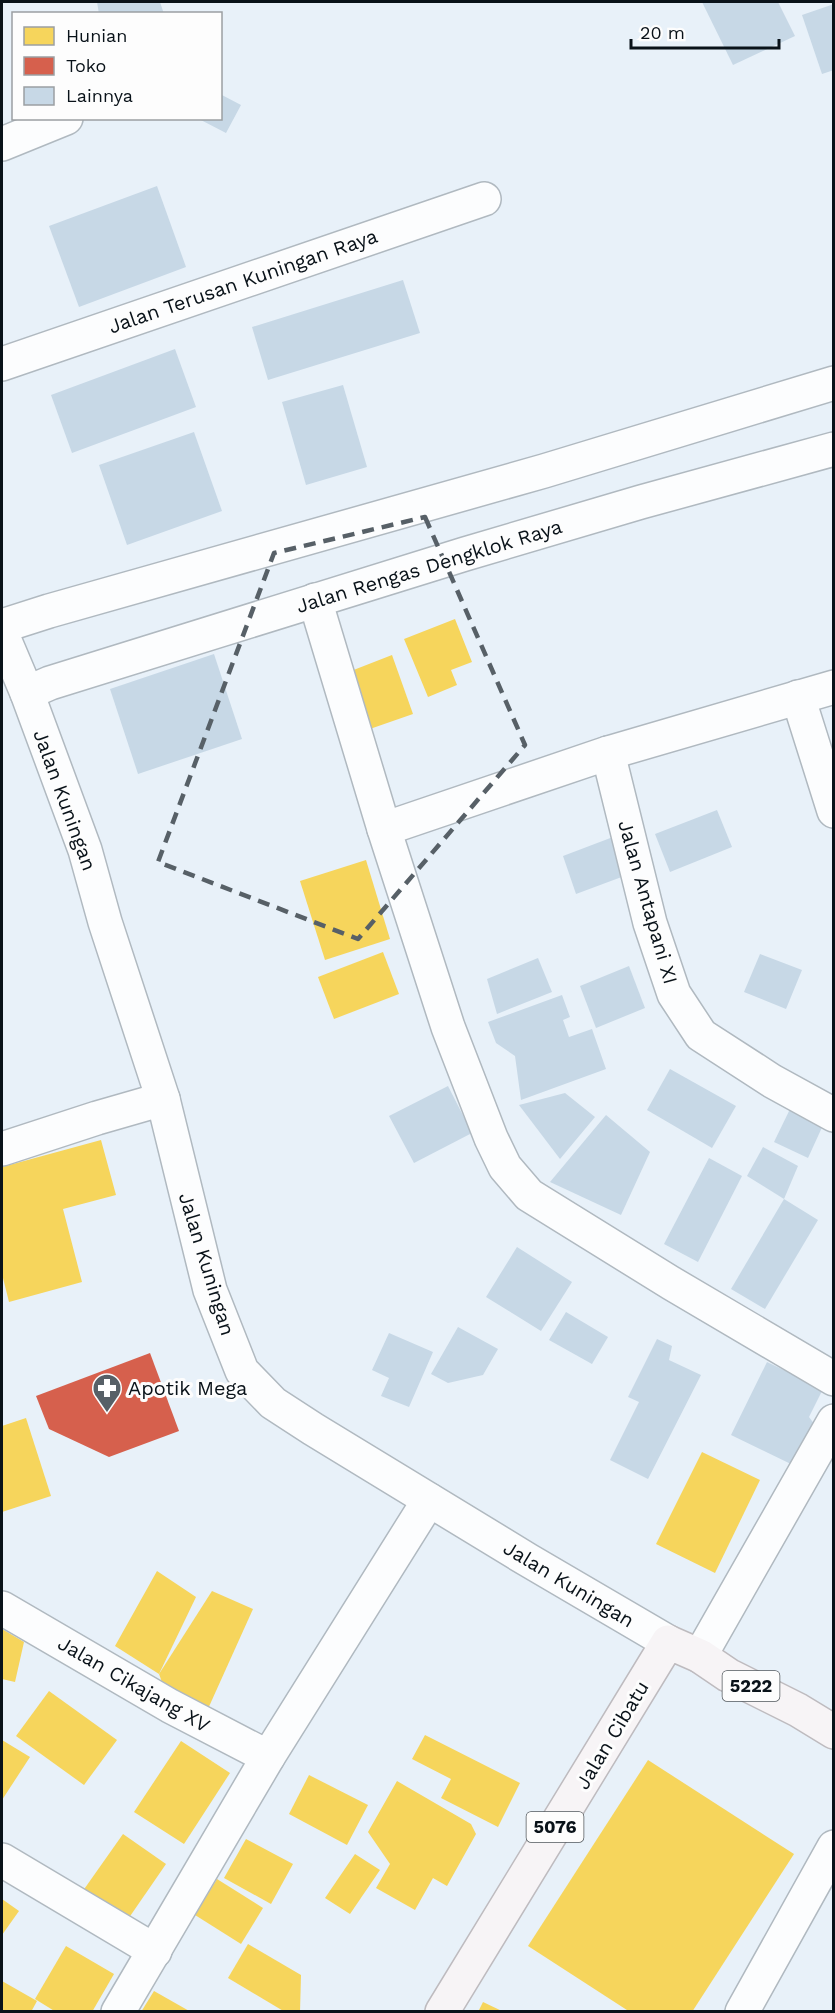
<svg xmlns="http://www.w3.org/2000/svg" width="835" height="2013" font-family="'Work Sans',sans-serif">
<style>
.homes{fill:#f6d55c}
.shops{fill:#d6604d}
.building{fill:#c7d8e6}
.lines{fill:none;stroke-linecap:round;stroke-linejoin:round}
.minor-casing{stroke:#b0b9c0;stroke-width:36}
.tertiary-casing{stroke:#b0b9c0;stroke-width:36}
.primary-casing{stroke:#bebbbf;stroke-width:36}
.minor{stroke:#fcfdfe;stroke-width:33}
.tertiary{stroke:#fcfdfe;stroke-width:33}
.primary{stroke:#f7f4f6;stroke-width:33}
.marked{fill:none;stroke:#576067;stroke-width:4.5;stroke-dasharray:12 8;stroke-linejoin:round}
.labels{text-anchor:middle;stroke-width:6;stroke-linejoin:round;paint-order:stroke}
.shield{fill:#fdfdfd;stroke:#52585d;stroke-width:1.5}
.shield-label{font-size:18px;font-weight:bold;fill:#091219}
.street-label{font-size:20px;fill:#091219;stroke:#fdfdfd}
.poi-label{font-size:20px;fill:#091219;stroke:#fdfdfd;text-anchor:start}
</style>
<rect width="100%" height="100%" fill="#e8f1f9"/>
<g class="homes">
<polygon points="455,619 472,662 451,670 457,685 428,697 404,639"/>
<polygon points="392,655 413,714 367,730 351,671"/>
<polygon points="366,860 390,939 325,960 300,881"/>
<polygon points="383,952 399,994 334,1019 318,977"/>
<polygon points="101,1140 116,1195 63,1209 82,1282 9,1302 2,1274 2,1167"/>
<polygon points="26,1418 51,1496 2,1512 2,1426"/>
<polygon points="702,1452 760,1480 715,1573 656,1544"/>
<polygon points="157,1571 196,1597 159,1674 115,1646"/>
<polygon points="212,1591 253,1609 207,1711 166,1693 159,1674"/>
<polygon points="2,1629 24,1642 15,1682 2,1679"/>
<polygon points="49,1691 117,1740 84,1785 16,1736"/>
<polygon points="425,1735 520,1783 498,1827 441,1798 451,1779 412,1759"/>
<polygon points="2,1740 30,1757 2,1800"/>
<polygon points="181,1741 230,1773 184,1844 134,1812"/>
<polygon points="648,1760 794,1854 692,2012 630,2012 528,1946"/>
<polygon points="309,1775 368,1805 347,1845 289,1814"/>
<polygon points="397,1781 471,1824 476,1834 447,1886 433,1878 415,1910 376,1888 390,1864 368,1832"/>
<polygon points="123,1834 166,1864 124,1925 80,1895"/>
<polygon points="246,1839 293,1864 271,1904 224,1878"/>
<polygon points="355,1854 380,1870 350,1914 325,1898"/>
<polygon points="217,1879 263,1908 241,1944 195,1915"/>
<polygon points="2,1899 19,1911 2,1935"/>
<polygon points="248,1944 301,1975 300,2012 285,2012 228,1978"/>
<polygon points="66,1946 114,1974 92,2012 56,2012 35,1999"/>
<polygon points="2,1981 37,2001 31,2012 2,2012"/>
<polygon points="154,1991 191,2012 141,2012"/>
<polygon points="483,2002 504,2012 478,2012"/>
</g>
<polygon class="shops" points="150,1353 179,1431 109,1457 49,1429 36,1396"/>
<g class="building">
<polygon points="97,2 160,2 164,14 99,14"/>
<polygon points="702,2 778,2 795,36 733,65"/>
<polygon points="834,4 834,70 822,74 802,15"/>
<polygon points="220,94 241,105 226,133 197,118 220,118"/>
<polygon points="157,186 186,267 79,307 49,226"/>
<polygon points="403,280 420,333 268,380 252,327"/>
<polygon points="175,349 196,407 72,453 51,395"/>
<polygon points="343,385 367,467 306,485 282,402"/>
<polygon points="194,432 222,511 127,545 99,465"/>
<polygon points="214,654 242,739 138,774 110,689"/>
<polygon points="717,810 732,847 670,872 655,834"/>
<polygon points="613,837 627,875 576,894 563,856"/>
<polygon points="760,954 802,970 786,1009 744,992"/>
<polygon points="538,958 552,992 497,1014 487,979"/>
<polygon points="629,966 645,1008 596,1028 580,986"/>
<polygon points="562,995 570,1017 563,1020 569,1037 592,1029 606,1069 521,1100 515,1056 496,1043 488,1022"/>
<polygon points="670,1069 736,1106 712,1148 647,1110"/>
<polygon points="448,1086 472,1133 414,1163 389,1116"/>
<polygon points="565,1093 595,1117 560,1159 519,1105"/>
<polygon points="791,1107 824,1123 808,1158 774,1142"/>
<polygon points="606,1115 650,1152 621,1215 550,1182"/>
<polygon points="763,1147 798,1166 784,1199 747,1176"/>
<polygon points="709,1158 742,1176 698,1262 664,1244"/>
<polygon points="784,1199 818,1220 765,1309 731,1289"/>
<polygon points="517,1247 572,1282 541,1331 486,1297"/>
<polygon points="566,1312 608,1337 592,1364 549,1340"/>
<polygon points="458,1327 498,1349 483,1375 448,1383 431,1374"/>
<polygon points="389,1333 433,1352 409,1407 381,1396 389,1378 372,1370"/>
<polygon points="657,1339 672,1346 669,1360 701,1375 648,1479 610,1460 639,1402 628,1397"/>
<polygon points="767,1362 823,1389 809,1417 815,1425 795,1466 731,1435"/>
</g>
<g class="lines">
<g class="minor-casing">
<g id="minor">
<polyline points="2,144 66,118"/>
<polyline points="2,364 484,199"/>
<polyline points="315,600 384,829 448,1027 491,1138 505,1167 529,1195 671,1283 834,1379"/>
<polyline points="2,626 49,611 544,471 834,383"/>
<polyline points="27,693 50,683 465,554 641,502 834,449"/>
<polyline points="798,697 834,811"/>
<polyline points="608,753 650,923 674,994 701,1035 772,1081 834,1115"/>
<polyline points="384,829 608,753 834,687"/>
<polyline points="2,1149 97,1118 163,1099"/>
<polyline points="2,1608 170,1706 268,1757"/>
<polyline points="700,1656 834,1421"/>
<polyline points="2,1860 155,1951"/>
<polyline points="118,2012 268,1757 429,1500"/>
<polyline points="742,2012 834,1847"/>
</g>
</g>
<g class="tertiary-casing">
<polyline id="tertiary" points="2,634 27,693 85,850 105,922 163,1099 210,1290 242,1371 273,1403 313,1429 528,1560 668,1642"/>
</g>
<g class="primary-casing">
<polyline id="primary" points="442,2012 668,1642 700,1656 728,1675 798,1710 834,1732"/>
</g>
<use href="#minor" class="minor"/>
<use href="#tertiary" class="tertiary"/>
<use href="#primary" class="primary"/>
</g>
<path class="marked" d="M 425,517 L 525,745 L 358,939 L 158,862 L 274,553 Z"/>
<defs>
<g id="pharmacy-pin" transform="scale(1.5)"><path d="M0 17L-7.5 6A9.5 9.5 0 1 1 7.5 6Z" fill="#576067" stroke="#fdfdfd"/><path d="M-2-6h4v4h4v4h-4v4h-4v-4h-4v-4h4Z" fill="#fff"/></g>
</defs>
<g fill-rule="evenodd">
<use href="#pharmacy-pin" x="107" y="1388"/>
</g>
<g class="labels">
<g class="shield">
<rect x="722.5" y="1671" width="57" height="30" rx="4.5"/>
<rect x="526.5" y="1812" width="57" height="30" rx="4.5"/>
</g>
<g class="shield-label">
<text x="751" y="1692">5222</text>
<text x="555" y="1833">5076</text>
</g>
<g class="street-label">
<text transform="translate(243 281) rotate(-19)" y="7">Jalan Terusan Kuningan Raya</text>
<text transform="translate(429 566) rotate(-17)" y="7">Jalan Rengas Dengklok Raya</text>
<text transform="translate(65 800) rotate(70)" y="7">Jalan Kuningan</text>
<text transform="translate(648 902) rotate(74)" y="7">Jalan Antapani XI</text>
<text transform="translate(207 1264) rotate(73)" y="7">Jalan Kuningan</text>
<text transform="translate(569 1584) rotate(31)" y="7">Jalan Kuningan</text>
<text transform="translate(134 1684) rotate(30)" y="7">Jalan Cikajang XV</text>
<text transform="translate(612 1735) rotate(-59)" y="7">Jalan Cibatu</text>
</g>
<g class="poi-label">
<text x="128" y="1395">Apotik Mega</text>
</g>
</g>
<rect width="835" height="2013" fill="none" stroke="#091219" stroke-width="6"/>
<rect x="12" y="12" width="210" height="108" fill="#fdfdfd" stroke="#9b9fa2" stroke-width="1.5"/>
<rect x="24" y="27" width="30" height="18" fill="#f6d55c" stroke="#9b9fa2" stroke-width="1.5"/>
<text x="66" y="42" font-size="18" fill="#091219">Hunian</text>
<rect x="24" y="57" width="30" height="18" fill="#d6604d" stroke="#9b9fa2" stroke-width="1.5"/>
<text x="66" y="72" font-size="18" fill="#091219">Toko</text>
<rect x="24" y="87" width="30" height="18" fill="#c7d8e6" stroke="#9b9fa2" stroke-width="1.5"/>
<text x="66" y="102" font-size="18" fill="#091219">Lainnya</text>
<path d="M631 39v9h148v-9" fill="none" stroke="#091219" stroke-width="3"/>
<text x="640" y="39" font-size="18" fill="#091219" stroke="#fdfdfd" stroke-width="4.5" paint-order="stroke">20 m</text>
</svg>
